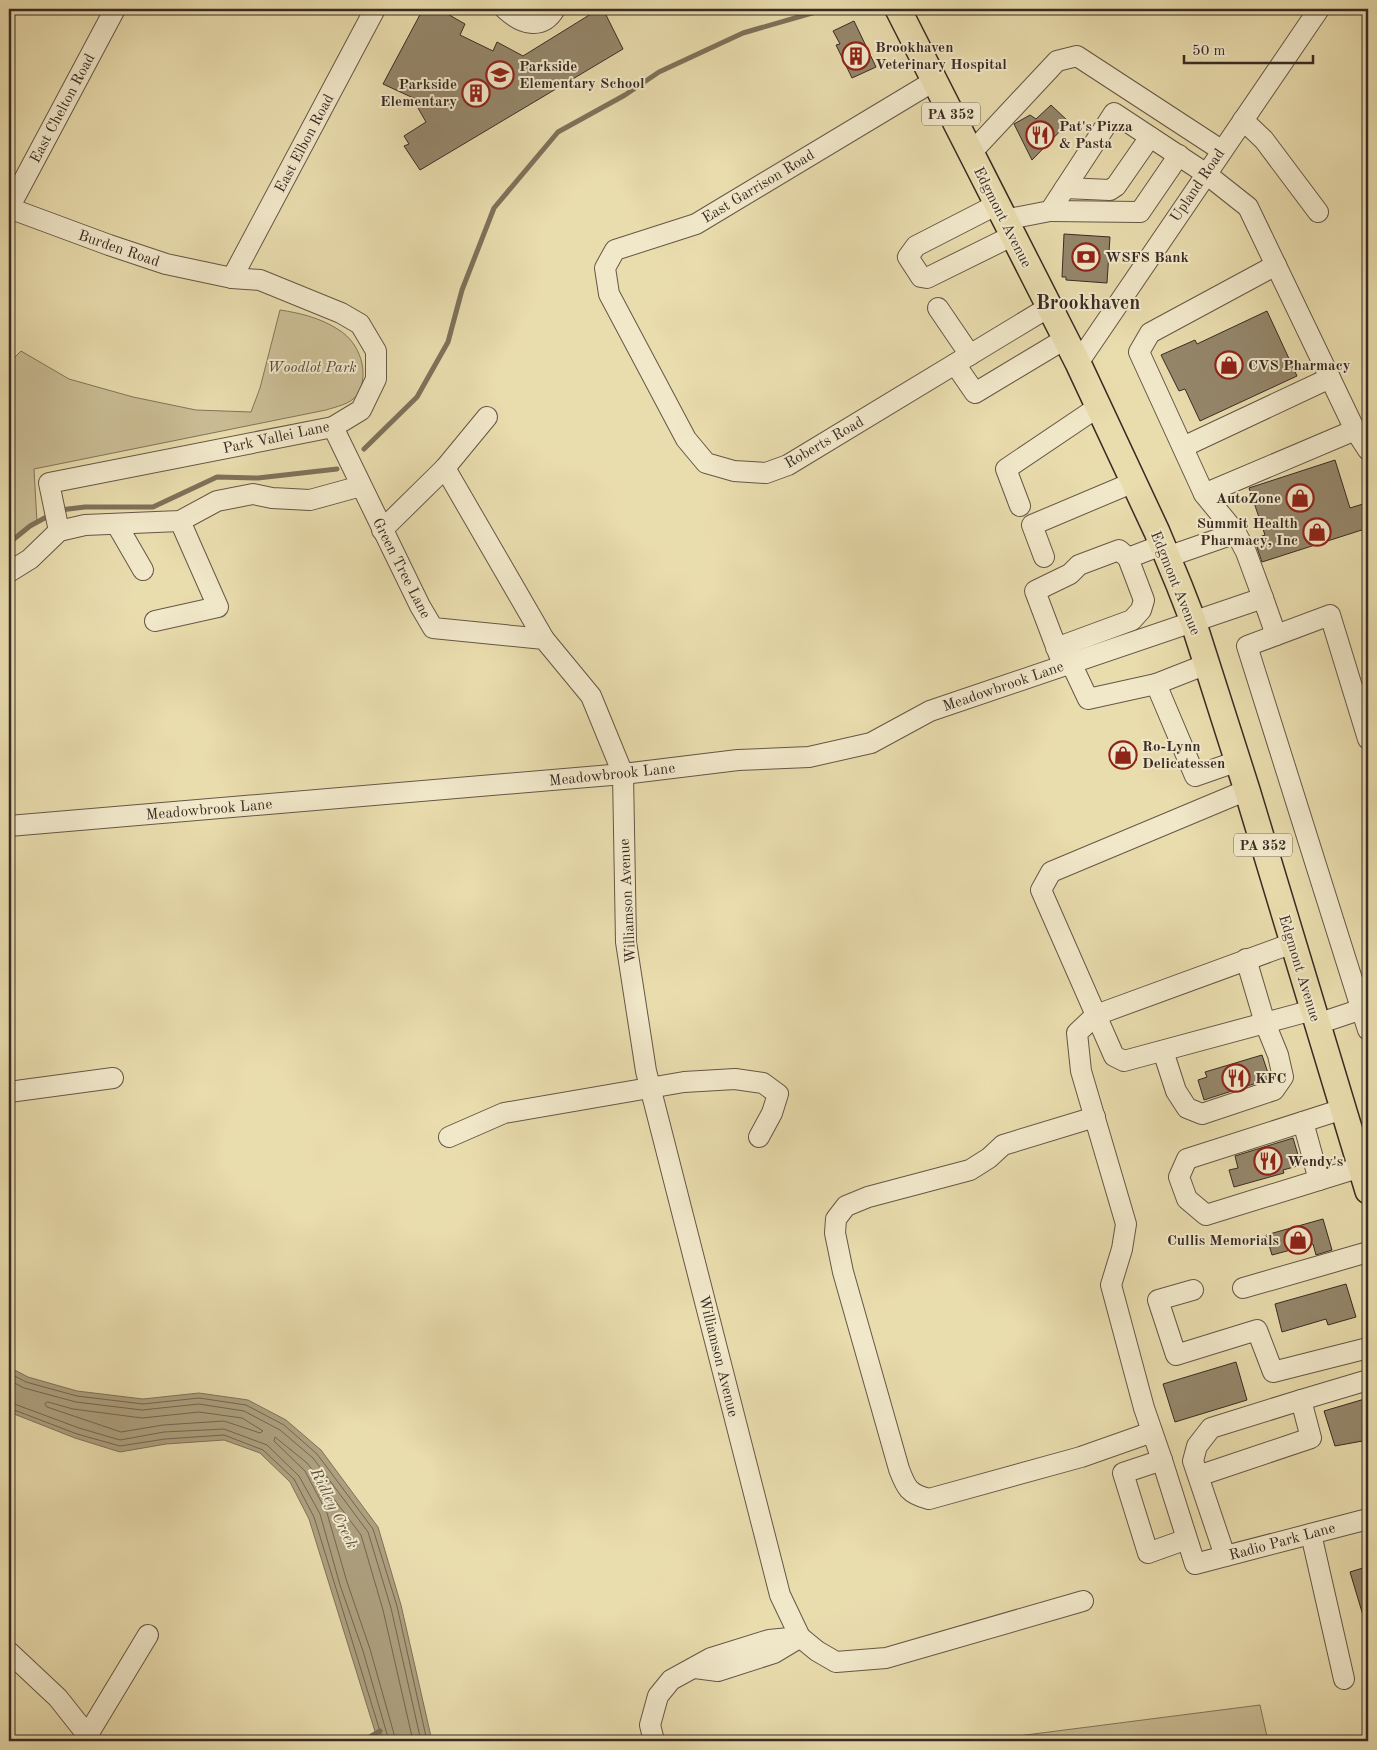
<svg xmlns="http://www.w3.org/2000/svg" width="1377" height="1750" font-family="'Old Standard TT',serif">
<style>
.green{fill:#cbbe96;stroke:#82745d}
.water{fill:#ada07e;stroke:#7f715a}
.lines{fill:none;stroke-linecap:round;stroke-linejoin:round}
.shore{stroke:#736651;stroke-width:1}
.stream{stroke:#7f715a;stroke-width:5}
.building{fill:#95876b;stroke:#392b24}
.minor-casing{stroke:#655746;stroke-width:22}
.major-casing{stroke:#392b24;stroke-width:28}
.minor{stroke:#f1e8ca;stroke-width:20}
.major{stroke:#e9dcad;stroke-width:25}
.labels{text-anchor:middle;stroke-width:4;stroke-linejoin:round;paint-order:stroke}
.shield{fill:#f1e8ca;stroke:#706456;stroke-width:1}
.shield-label{font-size:14px;font-weight:bold;fill:#392b24}
.poi-label{font-size:15px;font-weight:bold;fill:#392b24;stroke:#f1e8ca;text-anchor:start}
.street-label{font-size:15px;fill:#392b24;stroke:#f1e8ca}
.park-label{font-size:15px;font-style:italic;fill:#56483b;stroke:#f1e8ca}
.water-label{font-size:16px;font-style:italic;fill:#5c4e3f;stroke:#f1e8ca}
.district-label{font-size:20px;font-weight:bold;fill:#392b24;stroke:#f1e8ca}
</style>
<rect width="100%" height="100%" fill="#e9dcad"/>
<filter id="stains"><feTurbulence type="fractalNoise" baseFrequency=".004" numOctaves="4"/><feColorMatrix values="0 0 0 0 .2 0 0 0 0 .09 0 0 0 0 .02 0 0 0 .5 -.17"/></filter>
<radialGradient id="worn" r=".72"><stop offset=".6" stop-color="#630" stop-opacity="0"/><stop offset="1" stop-color="#630" stop-opacity=".3"/></radialGradient>
<g class="green">
<path d="M 280,310 C 300,313 321,318 339,330 C 359,342 371,373 357,395 C 351,404 335,407 326,410 L 34,469 L 37,522 L 9,540 L 9,363 L 21,351 L 69,379 L 133,397 L 196,410 L 251,412 L 260,388 Z"/>
<polygon points="1260,1705 1268,1741 1012,1741 1010,1737"/>
</g>
<polygon class="water" points="9,1367 28,1377 77,1391 143,1399 199,1393 248,1400 286,1420 321,1450 378,1527 401,1605 432,1741 378,1741 309,1519 290,1482 260,1453 224,1440 166,1444 120,1452 75,1438 9,1412"/>
<g class="lines">
<g class="shore">
<polyline points="9,1373 26,1382 77,1396 143,1404 199,1398 246,1405 284,1425 317,1454 373,1529 397,1606 427,1741"/>
<polyline points="9,1380 24,1388 76,1402 142,1410 199,1404 244,1411 280,1430 313,1458 368,1532 391,1608 421,1741"/>
<polyline points="9,1402 79,1428 120,1440 164,1432 224,1429 267,1445 299,1476 320,1514 340,1585 363,1651 389,1741"/>
<polygon points="48,1402 73,1409 142,1418 199,1412 242,1418 263,1431 260,1433 224,1421 163,1425 121,1432 47,1407 45,1404"/>
<polyline points="9,1408 77,1434 120,1446 165,1439 224,1435 263,1450 294,1479 314,1517 383,1741"/>
<polyline points="396,1741 370,1649 347,1582 327,1513 305,1471 274,1441 275,1437 307,1463 361,1535 383,1610 413,1741"/>
</g>
<g class="stream">
<polyline points="364,449 417,397 448,342 462,290 494,208 558,132 625,95 659,72 743,33 826,9"/>
<polyline points="60,510 85,507 153,507 217,477 258,478 337,469"/>
<polyline points="9,543 30,526 50,515"/>
<polyline points="363,1741 380,1731"/>
</g>
</g>
<g class="building">
<polygon points="423,9 439,9 465,24 460,35 493,51 497,42 523,56 599,9 603,9 623,49 420,170 404,146 409,144 404,136 426,122 418,108 422,102 383,84"/>
<polygon points="854,21 876,67 852,78 836,45 840,44 833,31"/>
<polygon points="1051,105 1069,122 1032,160 1014,124 1030,115 1036,119"/>
<polygon points="1064,234 1110,237 1107,283 1066,280 1066,277 1062,277"/>
<polygon points="1267,311 1297,376 1200,421 1185,389 1179,391 1161,355 1195,340 1197,344"/>
<polygon points="1335,460 1350,508 1363,504 1368,528 1262,562 1254,539 1265,535 1249,488"/>
<polygon points="1262,1055 1269,1076 1266,1080 1204,1100 1198,1080 1207,1077 1205,1072"/>
<polygon points="1293,1138 1301,1165 1283,1170 1284,1173 1234,1187 1229,1170 1238,1168 1235,1156"/>
<polygon points="1323,1219 1332,1250 1316,1255 1313,1244 1272,1255 1266,1235"/>
<polygon points="1346,1284 1356,1317 1328,1325 1326,1319 1282,1332 1275,1304"/>
<polygon points="1236,1362 1247,1400 1175,1422 1163,1384"/>
<polygon points="1368,1398 1368,1440 1335,1446 1324,1411"/>
<polygon points="1366,1567 1368,1575 1368,1621 1365,1622 1350,1572"/>
</g>
<g class="lines">
<g class="minor-casing">
<g id="minor">
<path d="M 505,9 C 521,24 542,31 555,9"/>
<polyline points="934,81 696,224 615,250 605,268 609,294 686,439 706,463 734,471 766,473 788,465 1049,307"/>
<polyline points="1243,120 1264,140 1318,212"/>
<polyline points="971,153 1057,61 1077,56 1221,150"/>
<polyline points="1065,188 1110,190 1116,186 1150,137"/>
<polyline points="996,205 916,246 908,257 921,277 927,278 1012,236"/>
<polyline points="1050,211 1140,212 1179,155"/>
<polyline points="1004,220 1050,211 1114,113 1205,173 1248,207 1355,430 1368,450"/>
<polyline points="1276,265 1150,333 1139,352 1204,494 1355,430"/>
<polyline points="232,278 375,9"/>
<polyline points="938,308 970,355"/>
<polyline points="1078,363 1319,9"/>
<polyline points="955,364 975,393 1065,339"/>
<polyline points="333,427 420,606 433,628 544,639 591,696 623,774 626,942 646,1071 780,1595 800,1637 817,1651 836,1662 886,1658 1083,1601"/>
<polyline points="1183,447 1330,378"/>
<polyline points="445,468 487,417"/>
<polyline points="1020,506 1006,469 1098,407"/>
<polyline points="117,525 143,570"/>
<polyline points="382,530 445,468 544,639"/>
<polyline points="59,531 49,483 333,427 361,410 376,379 376,351 360,324 341,313 260,280 232,278 166,264 109,245 9,208 115,9"/>
<polyline points="1044,557 1032,525 1134,482"/>
<polyline points="1167,557 1236,533"/>
<polyline points="1128,558 1162,545"/>
<polyline points="9,572 30,559 59,531 85,525 180,521 217,501 253,494 272,498 310,500 361,486"/>
<polyline points="1263,598 1276,635"/>
<polyline points="155,621 218,607 180,521"/>
<polyline points="1056,648 1132,620 1141,610 1144,600 1128,558 1119,550 1079,565 1070,574 1035,591 1063,665"/>
<polyline points="1071,663 1088,699 1156,684"/>
<polyline points="1207,664 1156,684 1195,776 1238,761"/>
<polyline points="1368,739 1330,615 1247,646 1368,1030"/>
<polyline points="1247,790 1051,872 1041,890 1114,1056 1124,1061 1313,1010"/>
<polyline points="9,826 623,774 738,760 809,757 871,743 930,711 1263,598 1246,552 1236,533 1204,494"/>
<polyline points="1317,1024 1368,1007"/>
<polyline points="1163,1051 1176,1091 1187,1108 1202,1114 1274,1090 1283,1077 1278,1055 1265,1023 1246,959"/>
<polyline points="9,1092 113,1078"/>
<polyline points="1343,1109 1187,1159 1179,1177 1187,1199 1206,1215 1361,1167"/>
<path d="M 1095,1117 L 1003,1145 L 989,1158 L 970,1170 L 868,1197 L 846,1206 L 836,1219 L 835,1233 L 843,1272 L 899,1469 C 906,1488 909,1494 929,1499 L 1081,1457 L 1152,1432"/>
<polyline points="1303,1122 1319,1180"/>
<polyline points="449,1137 504,1113 684,1082 735,1079 763,1083 778,1094 772,1113 759,1137"/>
<polyline points="1243,1288 1368,1252"/>
<polyline points="1193,1290 1158,1300 1176,1355 1257,1330 1273,1372 1368,1348"/>
<polyline points="1301,1400 1368,1380"/>
<polyline points="1162,1460 1144,1408 1111,1285 1122,1249 1126,1224 1081,1071 1077,1033 1096,1015 1293,943"/>
<polyline points="1198,1476 1311,1438 1301,1400 1211,1428 1197,1446 1193,1461 1225,1556"/>
<polyline points="1311,1534 1344,1679"/>
<polyline points="1187,1539 1148,1553 1123,1473 1162,1460 1195,1564 1368,1519"/>
<polyline points="9,1652 58,1698 92,1741"/>
<polyline points="695,1668 718,1671 774,1653 794,1641"/>
<polyline points="87,1736 148,1635"/>
<polyline points="654,1741 650,1725 658,1696 671,1680 711,1658 769,1640 800,1637"/>
</g>
</g>
<g class="major-casing">
<polyline id="major" points="898,9 1078,363 1157,532 1179,585 1193,621 1247,790 1368,1191"/>
</g>
<use href="#minor" class="minor"/>
<use href="#major" class="major"/>
</g>
<defs>
<g id="building-ring" transform="scale(1.4375)"><circle r="9.5" fill="#f1e8ca" stroke="#8f2418" stroke-width="1.5"/><path d="M-4-6H4V6H1V3H-1V6H-4ZM-2.5-4.3h1.7v1.8h-1.7ZM.8-4.3h1.7v1.8H.8ZM-2.5-1h1.7V.8h-1.7ZM.8-1h1.7V.8H.8Z" fill="#8f2418"/></g>
<g id="school-ring" transform="scale(1.4375)"><circle r="9.5" fill="#f1e8ca" stroke="#8f2418" stroke-width="1.5"/><path d="M0-5L7-2L0 1L-7-2ZM-4 1L0 2.5L4 1V4Q0 6-4 4Z" fill="#8f2418"/></g>
<g id="restaurant-ring" transform="scale(1.4375)"><circle r="9.5" fill="#f1e8ca" stroke="#8f2418" stroke-width="1.5"/><path d="M-5-6h1v4h1v-4h1v4h1v-4h1v5L-1.5 .5V6h-2V.5L-5-1ZM5-6V6H3V1.5H1.5Q1.5-4 5-6Z" fill="#8f2418"/></g>
<g id="bank-ring" transform="scale(1.4375)"><circle r="9.5" fill="#f1e8ca" stroke="#8f2418" stroke-width="1.5"/><path d="M-6-4H6V4H-6ZM0-2.3a2.3 2.3 0 1 0 0 4.6a2.3 2.3 0 1 0 0-4.6Z" fill="#8f2418"/></g>
<g id="shop-ring" transform="scale(1.4375)"><circle r="9.5" fill="#f1e8ca" stroke="#8f2418" stroke-width="1.5"/><path d="M-5-2.5h2.3a2.7 3.5 0 0 1 5.4 0H5L5.5 6h-11ZM-1.5-2.5h3a1.5 2.3 0 0 0-3 0Z" fill="#8f2418"/></g>
</defs>
<g fill-rule="evenodd">
<use href="#building-ring" x="856" y="56"/>
<use href="#school-ring" x="500" y="75"/>
<use href="#building-ring" x="476" y="93"/>
<use href="#restaurant-ring" x="1040" y="135"/>
<use href="#bank-ring" x="1086" y="257"/>
<use href="#shop-ring" x="1229" y="365"/>
<use href="#shop-ring" x="1300" y="498"/>
<use href="#shop-ring" x="1317" y="532"/>
<use href="#shop-ring" x="1123" y="755"/>
<use href="#restaurant-ring" x="1236" y="1078"/>
<use href="#restaurant-ring" x="1268" y="1161"/>
<use href="#shop-ring" x="1298" y="1240"/>
</g>
<g class="labels">
<g class="shield">
<rect x="922" y="102.5" width="58" height="23" rx="4"/>
<rect x="1234" y="833.5" width="58" height="23" rx="4"/>
</g>
<g class="shield-label">
<text x="951" y="119">PA 352</text>
<text x="1263" y="850">PA 352</text>
</g>
<g class="poi-label">
<text x="875" y="52">Brookhaven<tspan x="875" dy="17">Veterinary Hospital</tspan></text>
<text x="519" y="71">Parkside<tspan x="519" dy="17">Elementary School</tspan></text>
<text x="457" y="89" text-anchor="end">Parkside<tspan x="457" dy="17">Elementary</tspan></text>
<text x="1059" y="131">Pat's Pizza<tspan x="1059" dy="17">&amp; Pasta</tspan></text>
<text x="1105" y="262">WSFS Bank</text>
<text x="1248" y="370">CVS Pharmacy</text>
<text x="1281" y="503" text-anchor="end">AutoZone</text>
<text x="1298" y="528" text-anchor="end">Summit Health<tspan x="1298" dy="17">Pharmacy, Inc</tspan></text>
<text x="1142" y="751">Ro-Lynn<tspan x="1142" dy="17">Delicatessen</tspan></text>
<text x="1255" y="1083">KFC</text>
<text x="1287" y="1166">Wendy's</text>
<text x="1279" y="1245" text-anchor="end">Cullis Memorials</text>
</g>
<g class="street-label">
<text transform="translate(62 108) rotate(-62)" y="5">East Chelton Road</text>
<text transform="translate(304 143) rotate(-62)" y="5">East Elbon Road</text>
<text transform="translate(1197 185) rotate(-56)" y="5">Upland Road</text>
<text transform="translate(758 186) rotate(-31)" y="5">East Garrison Road</text>
<text transform="translate(1003 217) rotate(63)" y="5">Edgmont Avenue</text>
<text transform="translate(119 248) rotate(19)" y="5">Burden Road</text>
<text transform="translate(276 437) rotate(-12)" y="5">Park Vallei Lane</text>
<text transform="translate(824 442) rotate(-30)" y="5">Roberts Road</text>
<text transform="translate(402 568) rotate(63)" y="5">Green Tree Lane</text>
<text transform="translate(1176 583) rotate(68)" y="5">Edgmont Avenue</text>
<text transform="translate(1003 686) rotate(-19)" y="5">Meadowbrook Lane</text>
<text transform="translate(612 774) rotate(-6)" y="5">Meadowbrook Lane</text>
<text transform="translate(209 809) rotate(-5)" y="5">Meadowbrook Lane</text>
<text transform="translate(627 901) rotate(-93)" y="5">Williamson Avenue</text>
<text transform="translate(1300 968) rotate(73)" y="5">Edgmont Avenue</text>
<text transform="translate(719 1356) rotate(76)" y="5">Williamson Avenue</text>
<text transform="translate(1282 1541) rotate(-15)" y="5">Radio Park Lane</text>
</g>
<g class="park-label">
<text x="312" y="372">Woodlot Park</text>
</g>
<g class="water-label">
<text transform="translate(335 1508) rotate(64)" y="6">Ridley Creek</text>
</g>
<g class="district-label">
<text x="1088" y="309">Brookhaven</text>
</g>
</g>
<rect width="1377" height="1750" fill="none" stroke="#e9dcad" stroke-width="30"/>
<rect x="10" y="10" width="1357" height="1730" fill="none" stroke="#392b24" stroke-width="2.5"/>
<rect x="15" y="15" width="1347" height="1720" fill="none" stroke="#392b24"/>
<path d="M1184 55v8h129v-8" fill="none" stroke="#392b24" stroke-width="2.5"/>
<text x="1192" y="55" font-size="15" fill="#392b24" stroke="#f1e8ca" stroke-width="4" paint-order="stroke">50 m</text>
<rect width="100%" height="100%" filter="url(#stains)"/>
<rect width="100%" height="100%" fill="url(#worn)"/>
</svg>
